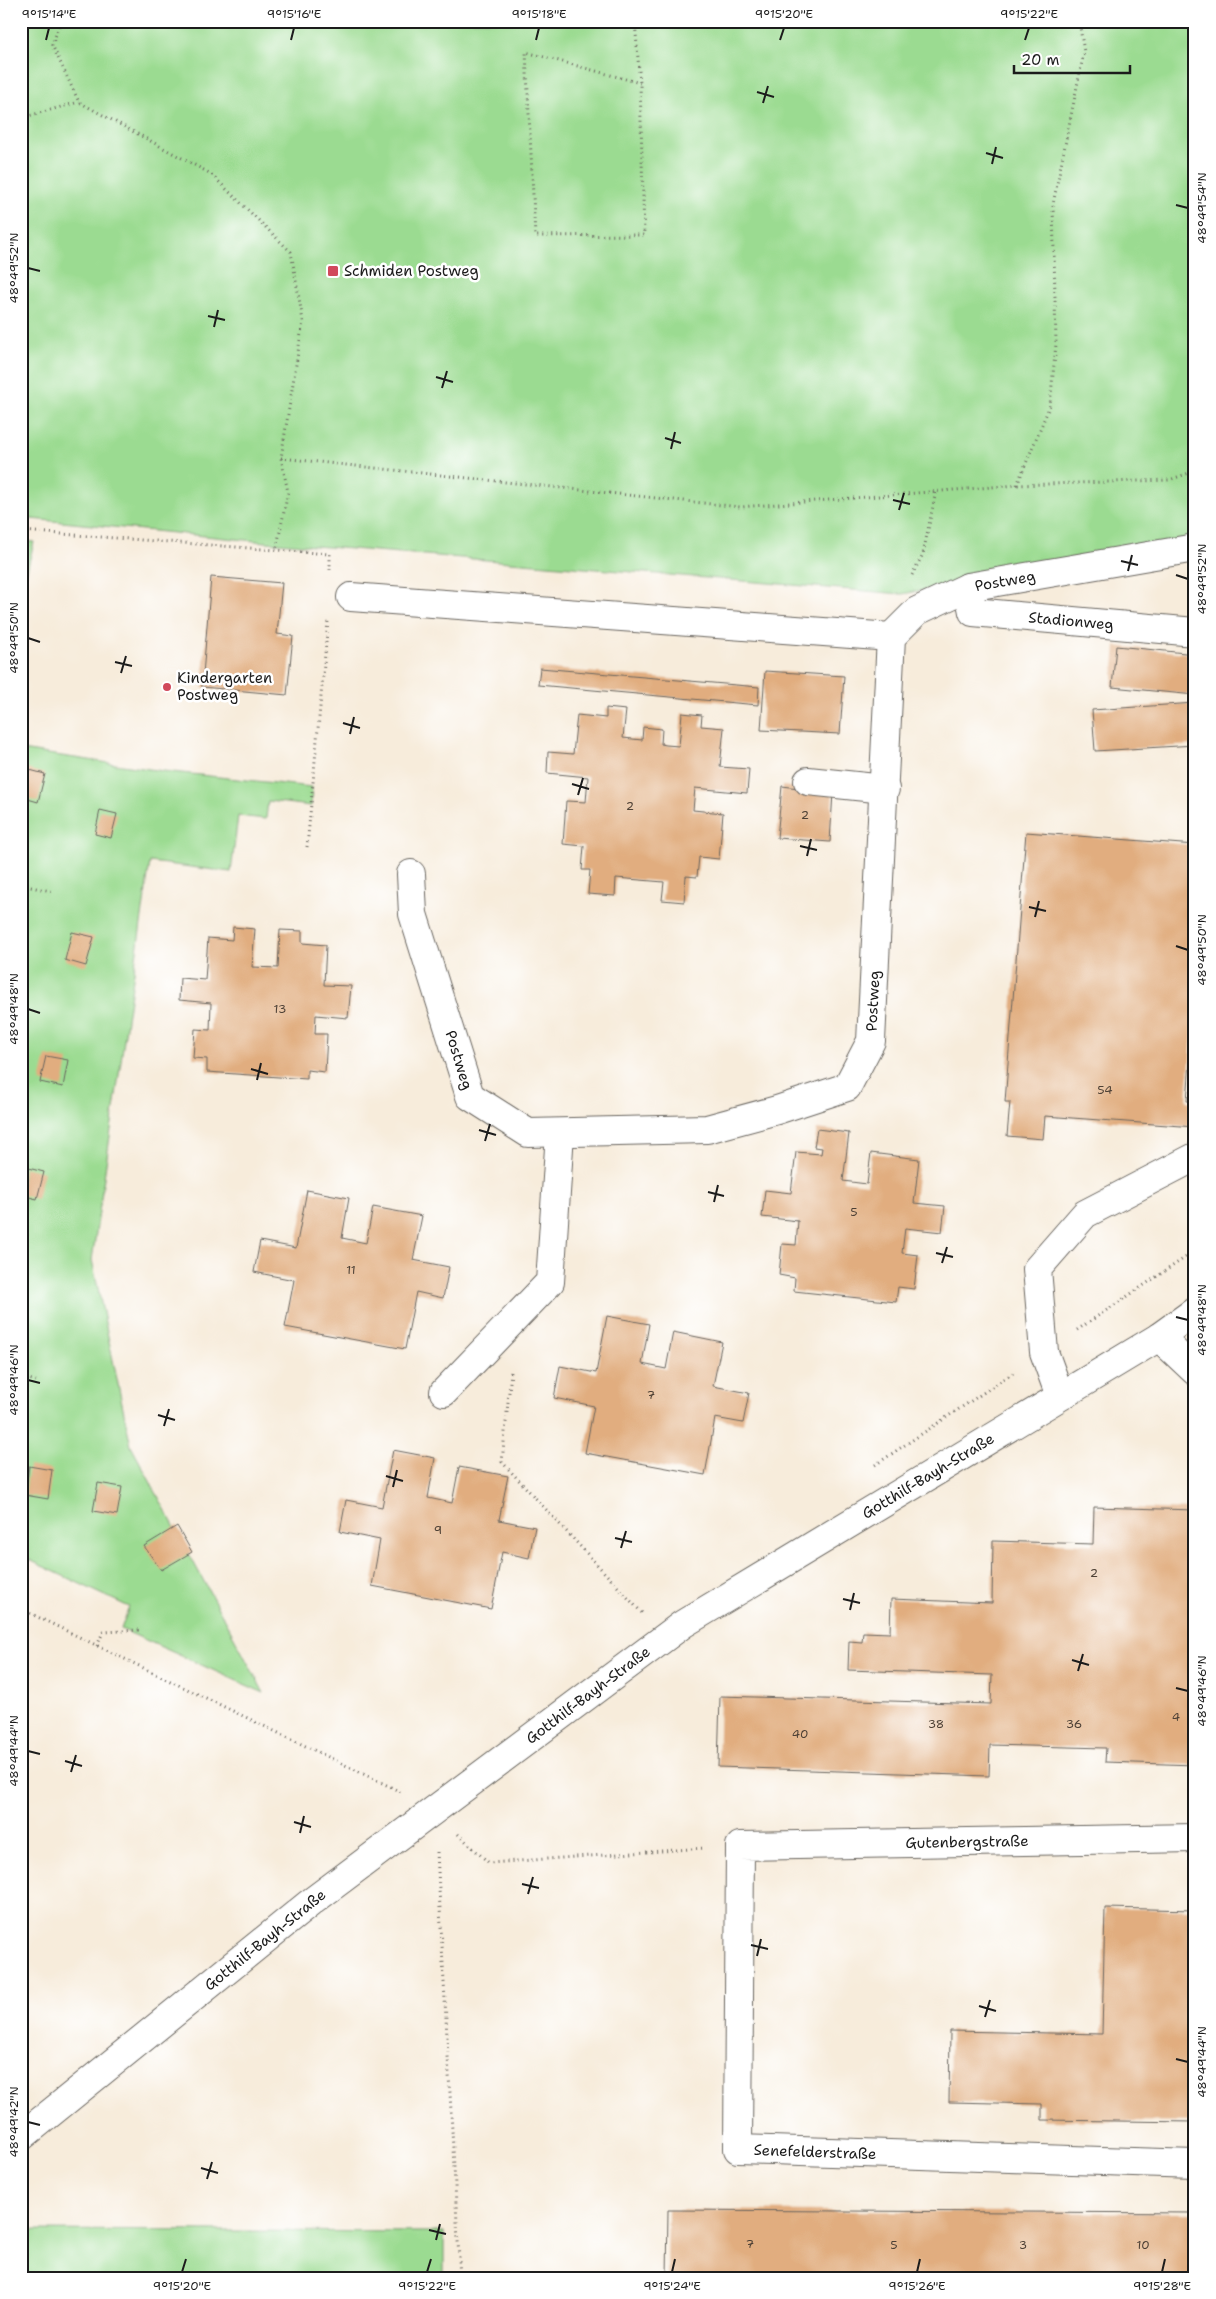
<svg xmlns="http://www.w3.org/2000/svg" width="1216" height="2299" font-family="'Shantell Sans',sans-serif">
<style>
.green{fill:#9bdb91;stroke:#5c7c56}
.building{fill:#e1ad7f}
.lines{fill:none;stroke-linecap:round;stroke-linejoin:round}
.minor-casing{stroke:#69655f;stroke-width:30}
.path{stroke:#69655f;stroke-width:3;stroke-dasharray:1 4;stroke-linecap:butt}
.minor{stroke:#fff;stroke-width:28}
.ticks{fill:none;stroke:#1c1c1c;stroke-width:2}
.poi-dot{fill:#d1495b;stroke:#fff;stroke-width:2}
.labels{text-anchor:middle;stroke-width:5;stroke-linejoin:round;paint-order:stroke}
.number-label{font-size:12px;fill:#4d4035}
.poi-label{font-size:15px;fill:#1c1c1c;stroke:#fff;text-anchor:start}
.street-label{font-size:15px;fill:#1c1c1c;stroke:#fff}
.neatline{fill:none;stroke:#1c1c1c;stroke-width:2}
.ticks-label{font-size:12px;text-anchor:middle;fill:#1c1c1c}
</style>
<rect width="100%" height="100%" fill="#fff"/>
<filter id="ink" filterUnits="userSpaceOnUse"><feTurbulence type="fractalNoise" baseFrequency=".02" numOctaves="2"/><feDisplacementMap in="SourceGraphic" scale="10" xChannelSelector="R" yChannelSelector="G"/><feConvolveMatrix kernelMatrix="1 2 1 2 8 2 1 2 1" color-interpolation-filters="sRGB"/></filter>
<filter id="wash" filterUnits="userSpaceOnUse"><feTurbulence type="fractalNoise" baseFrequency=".0096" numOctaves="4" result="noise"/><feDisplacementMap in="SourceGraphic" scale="20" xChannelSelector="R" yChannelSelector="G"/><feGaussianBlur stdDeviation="1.12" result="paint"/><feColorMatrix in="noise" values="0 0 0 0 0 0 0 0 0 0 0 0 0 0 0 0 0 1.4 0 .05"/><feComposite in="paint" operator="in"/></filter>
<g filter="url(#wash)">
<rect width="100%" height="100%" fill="#f7ecdb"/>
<g class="green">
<polygon points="21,21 1195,21 1195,542 902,594 266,542 21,518"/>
<polygon points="21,541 34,542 21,595"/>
<polygon points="21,750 163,771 312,787 311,806 268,801 266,819 238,816 231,872 150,862 92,1260 131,1446 264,1693 121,1629 129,1607 21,1556"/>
<polygon points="21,2230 444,2232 444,2278 21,2278"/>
</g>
<g id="blocks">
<g class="building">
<polygon points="211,577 282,583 277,634 293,636 287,695 202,687"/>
<polygon points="1116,646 1195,654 1195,695 1112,687"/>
<polygon points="540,668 759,687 758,705 538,685"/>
<polygon points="765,671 844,676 840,734 761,730"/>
<polygon points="1195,703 1195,745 1095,751 1092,710"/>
<polygon points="606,708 626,710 623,738 642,740 643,727 662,729 661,744 666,745 679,746 682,713 702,715 701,726 724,728 720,767 749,769 747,793 695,788 693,810 723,813 719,859 699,857 697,877 686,876 684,902 662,900 664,882 616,878 615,896 588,894 590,870 582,870 584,846 563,844 566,801 586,802 588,777 547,773 548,752 573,754 577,715 606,718"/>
<polygon points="22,768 45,774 38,802 21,797"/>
<polygon points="782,786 833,792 830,842 777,838"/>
<polygon points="100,810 117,814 111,838 95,834"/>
<polygon points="1026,832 1195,845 1195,998 1187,1101 1195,1102 1195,1127 1045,1116 1043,1139 1007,1136 1010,1102 1005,1102"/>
<polygon points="233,927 255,929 252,967 278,968 280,930 302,931 302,943 326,945 324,985 351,986 348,1018 316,1015 315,1034 327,1034 325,1072 307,1070 307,1079 207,1072 207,1059 193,1058 195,1029 210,1030 211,1003 179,1000 180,978 205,980 208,938 232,940"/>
<polygon points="72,932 94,937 86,966 65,960"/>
<polygon points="46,1056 68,1060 63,1087 40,1082"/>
<polygon points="817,1129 849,1133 843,1181 867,1184 871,1153 919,1159 914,1203 945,1206 942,1232 905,1228 902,1253 918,1255 914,1289 898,1287 896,1302 794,1291 795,1278 779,1275 782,1244 796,1245 798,1221 762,1217 765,1190 791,1193 796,1152 821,1154 822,1148 814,1147"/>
<polygon points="24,1167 44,1172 37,1199 21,1195"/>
<polygon points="307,1190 349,1198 342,1238 366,1243 373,1207 422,1216 413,1260 449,1267 443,1298 416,1292 405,1349 285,1327 294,1280 254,1272 260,1241 296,1248"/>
<polygon points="607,1316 649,1324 642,1364 666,1369 673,1332 722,1342 713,1386 749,1393 743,1423 715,1418 705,1475 585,1453 594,1406 554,1398 560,1366 596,1373"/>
<polygon points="393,1450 435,1458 428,1498 452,1503 459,1467 508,1476 499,1520 535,1527 529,1558 502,1552 491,1609 372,1586 380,1540 340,1532 346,1500 382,1507"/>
<polygon points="29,1466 52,1470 48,1499 25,1495"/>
<polygon points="98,1483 122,1487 117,1515 93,1511"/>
<polygon points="1094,1507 1195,1510 1195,1765 1105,1762 1106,1748 990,1745 989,1776 718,1767 720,1696 991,1704 992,1675 848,1670 849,1641 862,1642 863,1632 890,1633 891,1599 992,1603 993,1541 1093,1544"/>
<polygon points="177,1526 192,1552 161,1570 144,1546"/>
<polygon points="1105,1908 1195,1910 1195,2122 1042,2120 1042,2104 949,2102 950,2031 1102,2034"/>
<polygon points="668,2210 1195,2213 1195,2278 667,2278"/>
</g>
</g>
</g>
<g filter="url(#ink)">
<use href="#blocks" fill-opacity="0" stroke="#69655f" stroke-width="1"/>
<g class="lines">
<g class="minor-casing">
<g id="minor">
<polyline points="968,587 973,612 1195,632"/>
<polyline points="351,597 891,637"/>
<polyline points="808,781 885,789"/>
<polyline points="411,874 413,914 470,1096 528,1133 707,1129 777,1110 847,1087 871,1041 891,637 917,611 968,587 1195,548"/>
<polyline points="1159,1337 1195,1371"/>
<polyline points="444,1392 550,1282 560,1133"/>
<polyline points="1060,1396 1044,1352 1037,1269 1085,1214 1195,1157"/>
<polyline points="1195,1838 740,1846 738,2149 1195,2164"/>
<polyline points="21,2137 310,1903 683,1624 1159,1337 1195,1311"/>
</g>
</g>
<g class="path">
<polyline points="61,21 52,45 79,102 211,174 291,252 303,321 281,458 288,492 276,551"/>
<polyline points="635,21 640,83 644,235 535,236 526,52 640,83"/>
<polyline points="21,118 79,102"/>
<polyline points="281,458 740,507 1017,485 1169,480 1195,471"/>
<polyline points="1017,485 1050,405 1056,344 1053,204 1084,52 1079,21"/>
<polyline points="21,531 330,554 330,570"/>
<polyline points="912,575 923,554 936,491"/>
<polyline points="307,847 328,621"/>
<polyline points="21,885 51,891"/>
<polyline points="1077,1330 1195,1251"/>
<polyline points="511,1372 502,1462 642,1613"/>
<polyline points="21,1377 36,1381"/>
<polyline points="875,1465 1016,1371"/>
<polyline points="21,1609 401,1792"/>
<polyline points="97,1646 103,1632 139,1630"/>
<polyline points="458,1834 489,1863 705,1848"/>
<polyline points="437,1852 460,2278"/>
</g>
<use href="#minor" class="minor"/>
</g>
</g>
<path class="ticks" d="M 46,40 L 49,28M 291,40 L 294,28M 536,40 L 539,28M 780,40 L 784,28M 1025,40 L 1029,28M 757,92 L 774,97M 763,103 L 768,86M 986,153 L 1003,158M 992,164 L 996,147M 1176,205 L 1188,208M 28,268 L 40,271M 208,316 L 225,320M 214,327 L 218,310M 436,377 L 453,382M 442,388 L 447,371M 665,438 L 681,443M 671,449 L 675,432M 893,500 L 910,504M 899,510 L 904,493M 1121,561 L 1138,565M 1128,571 L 1132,555M 1176,575 L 1188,579M 28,638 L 40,642M 115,662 L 132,666M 121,673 L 126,656M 343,723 L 360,728M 350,734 L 354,717M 572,784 L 589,789M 578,795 L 583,778M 800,846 L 817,850M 807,856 L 811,839M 1029,907 L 1046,911M 1035,917 L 1039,901M 1176,946 L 1188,950M 28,1009 L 40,1013M 251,1069 L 268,1074M 257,1080 L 261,1063M 479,1130 L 496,1135M 485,1141 L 490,1124M 708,1192 L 724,1196M 714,1202 L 718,1185M 936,1253 L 953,1257M 942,1263 L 947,1247M 1176,1317 L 1188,1320M 28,1380 L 40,1383M 158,1415 L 175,1420M 164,1426 L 169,1409M 386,1476 L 403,1481M 393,1487 L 397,1470M 615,1538 L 632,1542M 621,1548 L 626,1531M 843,1599 L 860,1603M 850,1610 L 854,1593M 1072,1660 L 1089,1665M 1078,1671 L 1083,1654M 1176,1688 L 1188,1691M 28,1751 L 40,1754M 65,1761 L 82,1766M 71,1772 L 76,1755M 294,1822 L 311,1827M 300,1833 L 304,1816M 522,1884 L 539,1888M 528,1894 L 533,1877M 751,1945 L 768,1949M 757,1956 L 761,1939M 979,2006 L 996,2011M 985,2017 L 990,2000M 1176,2059 L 1188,2062M 28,2122 L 40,2125M 201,2168 L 218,2173M 207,2179 L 212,2162M 429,2230 L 446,2234M 436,2240 L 440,2224M 182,2272 L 186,2259M 427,2272 L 431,2259M 672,2272 L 675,2259M 917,2272 L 920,2259M 1162,2272 L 1165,2259"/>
<g class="poi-dot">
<rect x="327" y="265" width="12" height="12" rx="2.5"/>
<circle cx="167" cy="687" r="5"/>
</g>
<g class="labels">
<g class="number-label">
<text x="630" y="810">2</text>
<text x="805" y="819">2</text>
<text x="280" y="1013">13</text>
<text x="1105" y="1094">54</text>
<text x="854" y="1216">5</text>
<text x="351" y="1274">11</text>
<text x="651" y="1399">7</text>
<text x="438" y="1534">9</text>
<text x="1094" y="1577">2</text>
<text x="1176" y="1721">4</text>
<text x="936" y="1728">38</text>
<text x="1074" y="1728">36</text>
<text x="800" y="1738">40</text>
<text x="750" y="2248">7</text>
<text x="894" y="2249">5</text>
<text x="1023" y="2249">3</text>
<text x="1143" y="2249">10</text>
</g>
<g class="poi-label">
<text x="344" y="276">Schmiden Postweg</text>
<text x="177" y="683">Kindergarten<tspan x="177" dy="17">Postweg</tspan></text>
</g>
<g class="street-label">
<text transform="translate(1005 581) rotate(-10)" y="5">Postweg</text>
<text transform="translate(1071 621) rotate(5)" y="5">Stadionweg</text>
<text transform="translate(873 1001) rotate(-87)" y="5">Postweg</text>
<text transform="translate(459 1060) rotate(73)" y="5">Postweg</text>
<text transform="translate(928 1476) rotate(-31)" y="5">Gotthilf-Bayh-Straße</text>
<text transform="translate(588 1695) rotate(-37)" y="5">Gotthilf-Bayh-Straße</text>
<text transform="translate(967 1842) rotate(-1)" y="5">Gutenbergstraße</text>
<text transform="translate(265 1940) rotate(-39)" y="5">Gotthilf-Bayh-Straße</text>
<text transform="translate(815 2152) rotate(2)" y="5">Senefelderstraße</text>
</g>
</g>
<rect width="1216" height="2299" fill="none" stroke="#fff" stroke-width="55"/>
<path d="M1014 65v8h116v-8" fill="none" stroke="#1c1c1c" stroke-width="2.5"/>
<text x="1021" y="65" font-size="15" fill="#1c1c1c" stroke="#ffffff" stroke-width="4" paint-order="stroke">20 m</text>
<rect x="28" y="28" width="1160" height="2244" class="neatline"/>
<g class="ticks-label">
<text x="49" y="18">9°15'14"E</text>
<text x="294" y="18">9°15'16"E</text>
<text x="539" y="18">9°15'18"E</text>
<text x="784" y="18">9°15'20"E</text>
<text x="1029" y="18">9°15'22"E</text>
<text transform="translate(1202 208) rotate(-90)" y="4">48°49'54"N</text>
<text transform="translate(14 268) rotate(-90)" y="4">48°49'52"N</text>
<text transform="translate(1202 579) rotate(-90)" y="4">48°49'52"N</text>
<text transform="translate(14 638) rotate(-90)" y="4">48°49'50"N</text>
<text transform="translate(1202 950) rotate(-90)" y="4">48°49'50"N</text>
<text transform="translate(14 1009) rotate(-90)" y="4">48°49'48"N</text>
<text transform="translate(1202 1320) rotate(-90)" y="4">48°49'48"N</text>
<text transform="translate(14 1380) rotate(-90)" y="4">48°49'46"N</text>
<text transform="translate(1202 1691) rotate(-90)" y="4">48°49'46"N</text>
<text transform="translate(14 1751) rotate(-90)" y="4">48°49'44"N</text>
<text transform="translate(1202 2062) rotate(-90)" y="4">48°49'44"N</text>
<text transform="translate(14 2122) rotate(-90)" y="4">48°49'42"N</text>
<text x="182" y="2290">9°15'20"E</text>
<text x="427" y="2290">9°15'22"E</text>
<text x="672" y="2290">9°15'24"E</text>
<text x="917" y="2290">9°15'26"E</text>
<text x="1162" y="2290">9°15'28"E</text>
</g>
</svg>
